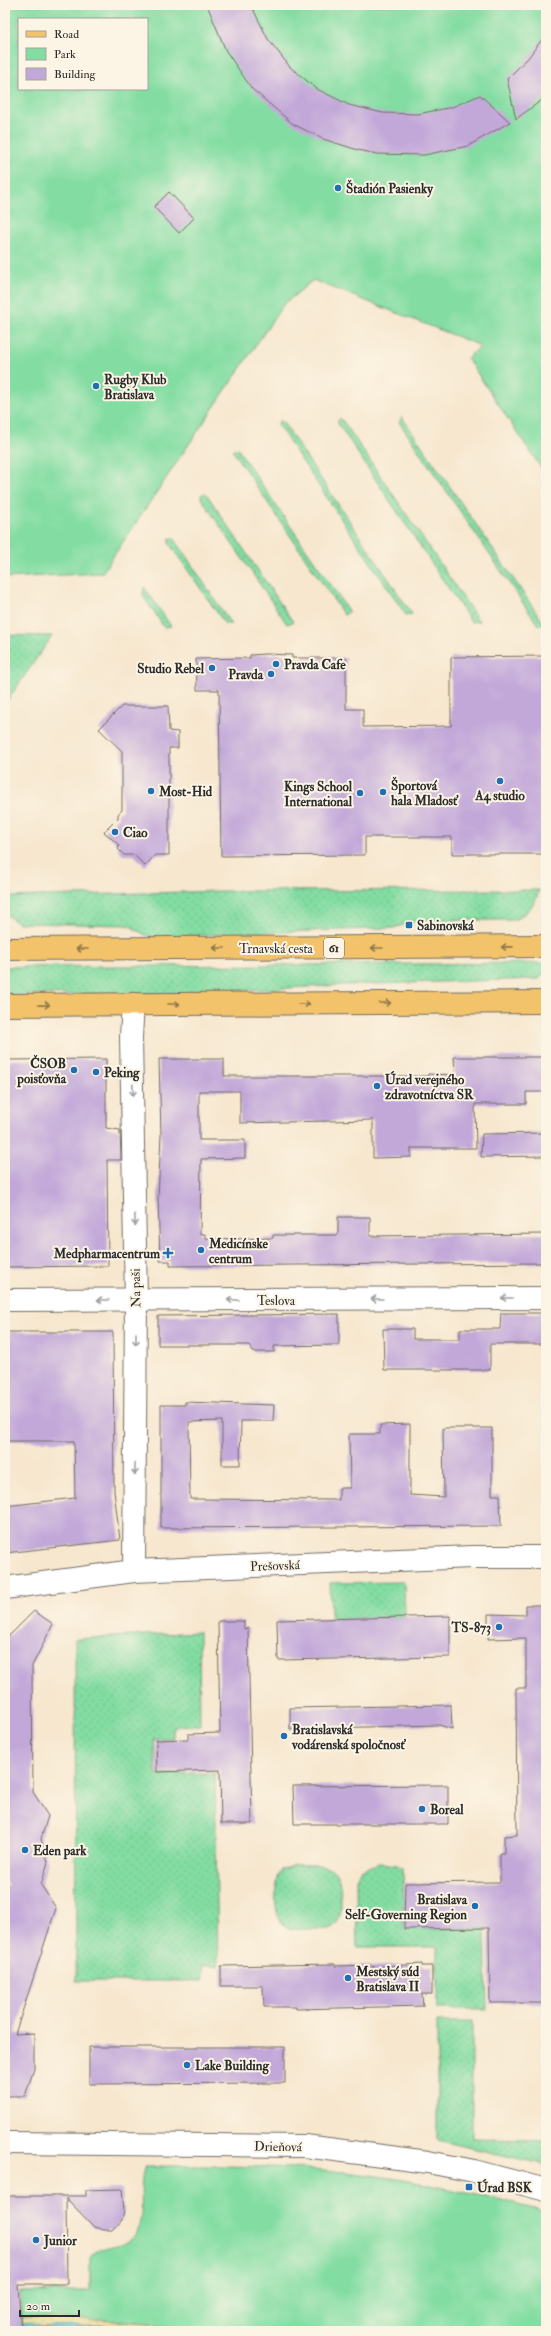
<svg xmlns="http://www.w3.org/2000/svg" width="551" height="2336" font-family="'IM FELL Double Pica',serif">
<style>
.grass{fill:url(#grass-dots);stroke:#578467}
.sand{fill:url(#sand-dots);stroke:#8c8264}
.park{fill:#83dda3;stroke:#578467;fill-rule:evenodd}
.water{fill:#58c5d1;stroke:#42787e}
.building{fill:#c2a8d9}
.lines{fill:none;stroke-linecap:round;stroke-linejoin:round}
.minor-casing{stroke:#726d64;stroke-width:24}
.major-casing{stroke:#726d64;stroke-width:24}
.minor{stroke:#fff;stroke-width:22}
.major{stroke:#f2c36a;stroke-width:22}
.oneway{stroke:#8e774a}
.oneway2{stroke:#a0a0a0}
.poi-dot{fill:#1f6fb2;stroke:#fcf5e5;stroke-width:1.5}
.labels{text-anchor:middle;stroke-width:4;stroke-linejoin:round;paint-order:stroke}
.shield{fill:#fcf5e5;stroke:#6a6863;stroke-width:1}
.shield-label{font-size:12px;font-weight:bold;fill:#2b2b2b}
.poi-label{font-size:13px;font-weight:bold;fill:#2b2b2b;stroke:#fcf5e5;text-anchor:start}
.street-label{font-size:13px;fill:#2b2b2b;stroke:#fcf5e5}
</style>
<defs>
<pattern id="grass-dots" width="8" height="8" patternUnits="userSpaceOnUse"><rect width="8" height="8" fill="#83dda3"/><path d="M2 2h.1M6 6h.1" fill="none" stroke="#71be8c" stroke-width="1.8" stroke-linecap="round"/></pattern>
<pattern id="sand-dots" width="8" height="8" patternUnits="userSpaceOnUse"><rect width="8" height="8" fill="#eeda9e"/><path d="M2 2h.1M6 6h.1" fill="none" stroke="#cb8" stroke-width="1.8" stroke-linecap="round"/></pattern>
</defs>
<rect width="100%" height="100%" fill="#fcf5e5"/>
<filter id="ink" filterUnits="userSpaceOnUse"><feTurbulence type="fractalNoise" baseFrequency=".025" numOctaves="2"/><feDisplacementMap in="SourceGraphic" scale="8" xChannelSelector="R" yChannelSelector="G"/><feConvolveMatrix kernelMatrix="1 2 1 2 8 2 1 2 1" color-interpolation-filters="sRGB"/></filter>
<filter id="wash" filterUnits="userSpaceOnUse"><feTurbulence type="fractalNoise" baseFrequency=".012" numOctaves="4" result="noise"/><feDisplacementMap in="SourceGraphic" scale="16" xChannelSelector="R" yChannelSelector="G"/><feGaussianBlur stdDeviation="0.9" result="paint"/><feColorMatrix in="noise" values="0 0 0 0 0 0 0 0 0 0 0 0 0 0 0 0 0 1.4 0 .05"/><feComposite in="paint" operator="in"/></filter>
<g filter="url(#wash)">
<rect width="100%" height="100%" fill="#f7e7cf"/>
<g class="grass">
<polygon points="402,417 543,622 542,625 538,625 399,422"/>
<polygon points="340,418 343,421 479,621 471,622 337,422"/>
<polygon points="279,421 282,421 412,614 406,615 278,425"/>
<polygon points="237,448 349,612 344,615 232,450"/>
<polygon points="205,493 207,495 293,622 287,624 201,498 201,495"/>
<polygon points="170,538 174,538 231,624 225,624 169,543"/>
<polygon points="144,587 171,626 164,627 143,596"/>
<polygon points="5,635 52,636 5,704"/>
<path d="M 539,890 C 535,906 528,912 514,920 L 420,920 L 393,928 L 149,937 L 128,925 L 18,923 L 5,914 L 5,897 L 219,891 Z"/>
<polygon points="546,963 546,972 539,979 342,985 182,994 5,995 5,967"/>
<polygon points="404,1582 405,1617 331,1619 330,1583"/>
<polygon points="199,1632 200,1725 173,1726 173,1738 154,1739 156,1774 215,1773 218,1966 202,1966 203,1981 76,1981 75,1639"/>
<polygon points="379,1863 397,1865 403,1868 404,1929 485,1928 487,2009 437,2009 437,1947 357,1947 356,1879 360,1870"/>
<path d="M 294,1865 C 327,1865 341,1861 341,1901 C 341,1910 341,1920 334,1926 C 329,1931 319,1929 313,1929 C 306,1929 295,1930 289,1928 C 271,1921 274,1883 281,1870 Z"/>
<polygon points="437,2022 472,2022 472,2139 546,2140 546,2165 437,2140"/>
</g>
<path class="sand" d="M 38,2315 C 77,2321 116,2319 156,2324 L 159,2327 L 178,2327 L 179,2331 L 153,2331 L 122,2326 L 43,2327 L 21,2323 L 21,2318 Z"/>
<g class="park">
<path d="M 5,5 L 546,5 L 546,475 L 467,358 L 481,346 L 313,280 L 283,305 L 102,573 L 5,578 ZM 19,19 L 147,19 L 147,89 L 19,89 Z"/>
<path d="M 145,2166 C 215,2166 284,2165 353,2173 C 419,2180 482,2196 546,2212 L 546,2331 L 208,2331 L 193,2328 L 159,2327 L 156,2324 C 126,2320 97,2320 67,2319 C 50,2319 37,2315 21,2318 L 20,2292 L 90,2291 L 90,2258 C 99,2243 119,2250 132,2237 C 149,2218 136,2188 145,2166 Z"/>
</g>
<polygon class="water" points="5,2322 30,2323 43,2327 122,2326 153,2331 5,2331"/>
<g id="blocks">
<g class="building">
<polygon points="207,5 251,5 268,39 290,67 317,89 349,105 383,113 418,114 452,107 480,95 510,122 468,146 424,155 377,154 358,150 323,139 293,124 252,89 226,51"/>
<polygon points="546,34 546,97 516,119 507,79 528,58"/>
<polygon points="169,192 194,218 179,233 154,207"/>
<polygon points="266,654 292,655 292,658 346,658 346,709 363,709 363,727 451,726 451,657 545,656 545,854 452,854 452,837 365,837 365,855 221,856 219,690 197,690 196,659 250,658 250,655"/>
<polygon points="122,706 168,706 169,731 178,732 178,748 169,748 169,855 155,855 145,866 134,855 124,855 118,849 119,845 104,832 118,818 118,814 122,810 122,751 99,729"/>
<polygon points="454,1057 546,1057 546,1092 526,1092 526,1104 475,1104 476,1148 411,1148 411,1157 373,1158 373,1120 240,1123 240,1091 199,1091 199,1140 245,1140 245,1158 201,1159 200,1234 205,1234 205,1238 241,1239 273,1238 273,1235 338,1235 338,1217 370,1217 370,1236 546,1234 546,1263 170,1266 170,1261 160,1261 158,1198 161,1135 159,1059 224,1059 224,1076 428,1076 428,1074 455,1075"/>
<polygon points="106,1059 106,1128 120,1130 121,1160 107,1160 108,1266 5,1267 5,1060"/>
<polygon points="546,1133 546,1156 481,1157 482,1134"/>
<polygon points="501,1313 546,1313 546,1344 490,1344 490,1370 384,1370 383,1329 413,1329 413,1339 460,1339 460,1329 500,1329"/>
<polygon points="339,1314 339,1345 274,1346 274,1352 253,1352 249,1345 158,1345 158,1316"/>
<polygon points="5,1332 113,1332 114,1491 120,1540 5,1553 5,1506 75,1498 74,1441 5,1441"/>
<polygon points="185,1402 274,1405 273,1421 241,1421 240,1465 222,1465 222,1421 189,1422 190,1499 339,1500 339,1488 350,1488 349,1434 380,1434 380,1425 410,1424 410,1495 444,1497 443,1428 492,1428 492,1495 500,1495 501,1526 161,1528 161,1405 185,1405"/>
<polygon points="526,1605 546,1605 546,2003 490,2003 489,1928 404,1929 405,1883 500,1882 500,1853 504,1853 504,1836 517,1835 516,1688 526,1688 526,1638 488,1639 488,1614 526,1615"/>
<polygon points="34,1611 53,1624 32,1666 33,1792 48,1816 41,1839 48,1862 41,1885 56,1908 15,2034 34,2033 34,2069 25,2096 5,2096 5,1895 8,1885 5,1882 5,1635 10,1635"/>
<polygon points="450,1616 450,1657 278,1660 277,1620"/>
<polygon points="218,1621 244,1621 244,1629 248,1628 252,1824 221,1824 220,1770 157,1772 156,1740 188,1739 188,1734 220,1733"/>
<polygon points="451,1705 452,1729 439,1725 290,1729 290,1708"/>
<polygon points="448,1785 448,1824 294,1824 293,1786"/>
<polygon points="335,1964 335,1966 370,1965 370,1967 422,1964 422,1966 432,1966 432,1994 422,1994 423,2006 296,2009 296,2007 264,2007 263,1986 221,1986 221,1966"/>
<polygon points="89,2047 285,2047 285,2083 89,2084"/>
<polygon points="122,2189 124,2211 122,2220 113,2230 104,2230 94,2227 66,2198 67,2284 18,2284 21,2331 5,2331 5,2196 86,2196 86,2190"/>
</g>
</g>
</g>
<g filter="url(#ink)">
<use href="#blocks" fill-opacity="0" stroke="#726d64" stroke-width="1"/>
<g class="lines">
<g class="minor-casing">
<g id="minor">
<polyline points="133,1004 131,1037 136,1300 134,1571"/>
<polyline points="5,1300 546,1298"/>
<polyline points="5,1588 134,1571 472,1557 546,1557"/>
<polyline points="5,2143 305,2146 428,2162 474,2171 546,2190"/>
</g>
</g>
<g class="major-casing">
<g id="major">
<polyline points="5,949 546,946"/>
<polyline points="5,1005 546,1002"/>
</g>
</g>
<use href="#minor" class="minor"/>
<use href="#major" class="major"/>
</g>
<defs><path id="oneway-shaft" d="M-6 0H5M1.5-3L5.5 0L1.5 3" fill="none" stroke-width="1.6" stroke-linecap="round" stroke-linejoin="round"/></defs>
<g class="oneway">
<use href="#oneway-shaft" transform="translate(507 947) rotate(179)"/>
<use href="#oneway-shaft" transform="translate(219 948) rotate(180)"/>
<use href="#oneway-shaft" transform="translate(377 948) rotate(180)"/>
<use href="#oneway-shaft" transform="translate(82 949) rotate(-180)"/>
<use href="#oneway-shaft" transform="translate(385 1003)"/>
<use href="#oneway-shaft" transform="translate(174 1004)"/>
<use href="#oneway-shaft" transform="translate(304 1004)"/>
<use href="#oneway-shaft" transform="translate(44 1005) rotate(-1)"/>
</g>
<g class="oneway2">
<use href="#oneway-shaft" transform="translate(133 1090) rotate(89)"/>
<use href="#oneway-shaft" transform="translate(135 1220) rotate(89)"/>
<use href="#oneway-shaft" transform="translate(507 1298) rotate(180)"/>
<use href="#oneway-shaft" transform="translate(377 1299) rotate(180)"/>
<use href="#oneway-shaft" transform="translate(103 1300) rotate(-180)"/>
<use href="#oneway-shaft" transform="translate(233 1300) rotate(180)"/>
<use href="#oneway-shaft" transform="translate(136 1339) rotate(90)"/>
<use href="#oneway-shaft" transform="translate(135 1469) rotate(90)"/>
</g>
</g>
<g class="poi-dot">
<circle cx="338" cy="188" r="4"/>
<circle cx="96" cy="386" r="4"/>
<circle cx="276" cy="664" r="4"/>
<circle cx="212" cy="668" r="4"/>
<circle cx="271" cy="674" r="4"/>
<circle cx="500" cy="781" r="4"/>
<circle cx="151" cy="791" r="4"/>
<circle cx="383" cy="792" r="4"/>
<circle cx="360" cy="793" r="4"/>
<circle cx="115" cy="832" r="4"/>
<rect x="405" y="921" width="8" height="8" rx="2"/>
<circle cx="74" cy="1070" r="4"/>
<circle cx="96" cy="1072" r="4"/>
<circle cx="377" cy="1086" r="4"/>
<circle cx="201" cy="1250" r="4"/>
<path d="M166 1247h4v4h4v4h-4v4h-4v-4h-4v-4h4z"/>
<circle cx="499" cy="1627" r="4"/>
<circle cx="284" cy="1736" r="4"/>
<circle cx="422" cy="1809" r="4"/>
<circle cx="25" cy="1850" r="4"/>
<circle cx="475" cy="1906" r="4"/>
<circle cx="348" cy="1978" r="4"/>
<circle cx="187" cy="2065" r="4"/>
<rect x="465" y="2183" width="8" height="8" rx="2"/>
<circle cx="36" cy="2240" r="4"/>
</g>
<g class="labels">
<rect class="shield" x="324" y="938" width="20" height="20" rx="3"/>
<g class="shield-label">
<text x="334" y="952">61</text>
</g>
<g class="poi-label">
<text x="346" y="193">Štadión Pasienky</text>
<text x="104" y="384">Rugby Klub<tspan x="104" dy="15">Bratislava</tspan></text>
<text x="284" y="669">Pravda Cafe</text>
<text x="204" y="673" text-anchor="end">Studio Rebel</text>
<text x="263" y="679" text-anchor="end">Pravda</text>
<text x="391" y="790">Športová<tspan x="391" dy="15">hala Mladosť</tspan></text>
<text x="352" y="791" text-anchor="end">Kings School<tspan x="352" dy="15">International</tspan></text>
<text x="159" y="796">Most-Hid</text>
<text x="500" y="800" text-anchor="middle">A4 studio</text>
<text x="123" y="837">Ciao</text>
<text x="417" y="930">Sabinovská</text>
<text x="66" y="1068" text-anchor="end">ČSOB<tspan x="66" dy="15">poisťovňa</tspan></text>
<text x="104" y="1077">Peking</text>
<text x="385" y="1084">Úrad verejného<tspan x="385" dy="15">zdravotníctva SR</tspan></text>
<text x="209" y="1248">Medicínske<tspan x="209" dy="15">centrum</tspan></text>
<text x="160" y="1258" text-anchor="end">Medpharmacentrum</text>
<text x="491" y="1632" text-anchor="end">TS-873</text>
<text x="292" y="1734">Bratislavská<tspan x="292" dy="15">vodárenská spoločnosť</tspan></text>
<text x="430" y="1814">Boreal</text>
<text x="33" y="1855">Eden park</text>
<text x="467" y="1904" text-anchor="end">Bratislava<tspan x="467" dy="15">Self-Governing Region</tspan></text>
<text x="356" y="1976">Mestský súd<tspan x="356" dy="15">Bratislava II</tspan></text>
<text x="195" y="2070">Lake Building</text>
<text x="477" y="2192">Úrad BSK</text>
<text x="44" y="2245">Junior</text>
</g>
<g class="street-label">
<text x="276" y="953">Trnavská cesta</text>
<text transform="translate(135 1288) rotate(-91)" y="5">Na paši</text>
<text x="276" y="1305">Teslova</text>
<text transform="translate(275 1565) rotate(-2)" y="5">Prešovská</text>
<text transform="translate(278 2146) rotate(1)" y="5">Drieňová</text>
</g>
</g>
<rect width="551" height="2336" fill="none" stroke="#fcf5e5" stroke-width="20"/>
<rect x="18" y="18" width="130" height="72" fill="#fcf5e5" stroke="#a8a49b"/>
<rect x="26" y="31" width="20" height="6" fill="#f2c36a" stroke="#a8a49b"/>
<text x="54" y="38" font-size="12" fill="#2b2b2b">Road</text>
<rect x="26" y="48" width="20" height="12" fill="#83dda3" stroke="#a8a49b"/>
<text x="54" y="58" font-size="12" fill="#2b2b2b">Park</text>
<rect x="26" y="68" width="20" height="12" fill="#c2a8d9" stroke="#a8a49b"/>
<text x="54" y="78" font-size="12" fill="#2b2b2b">Building</text>
<path d="M20 2310v6h59v-6" fill="none" stroke="#2b2b2b" stroke-width="2"/>
<text x="26" y="2310" font-size="12" fill="#2b2b2b" stroke="#fcf5e5" stroke-width="3" paint-order="stroke">20 m</text>
</svg>
